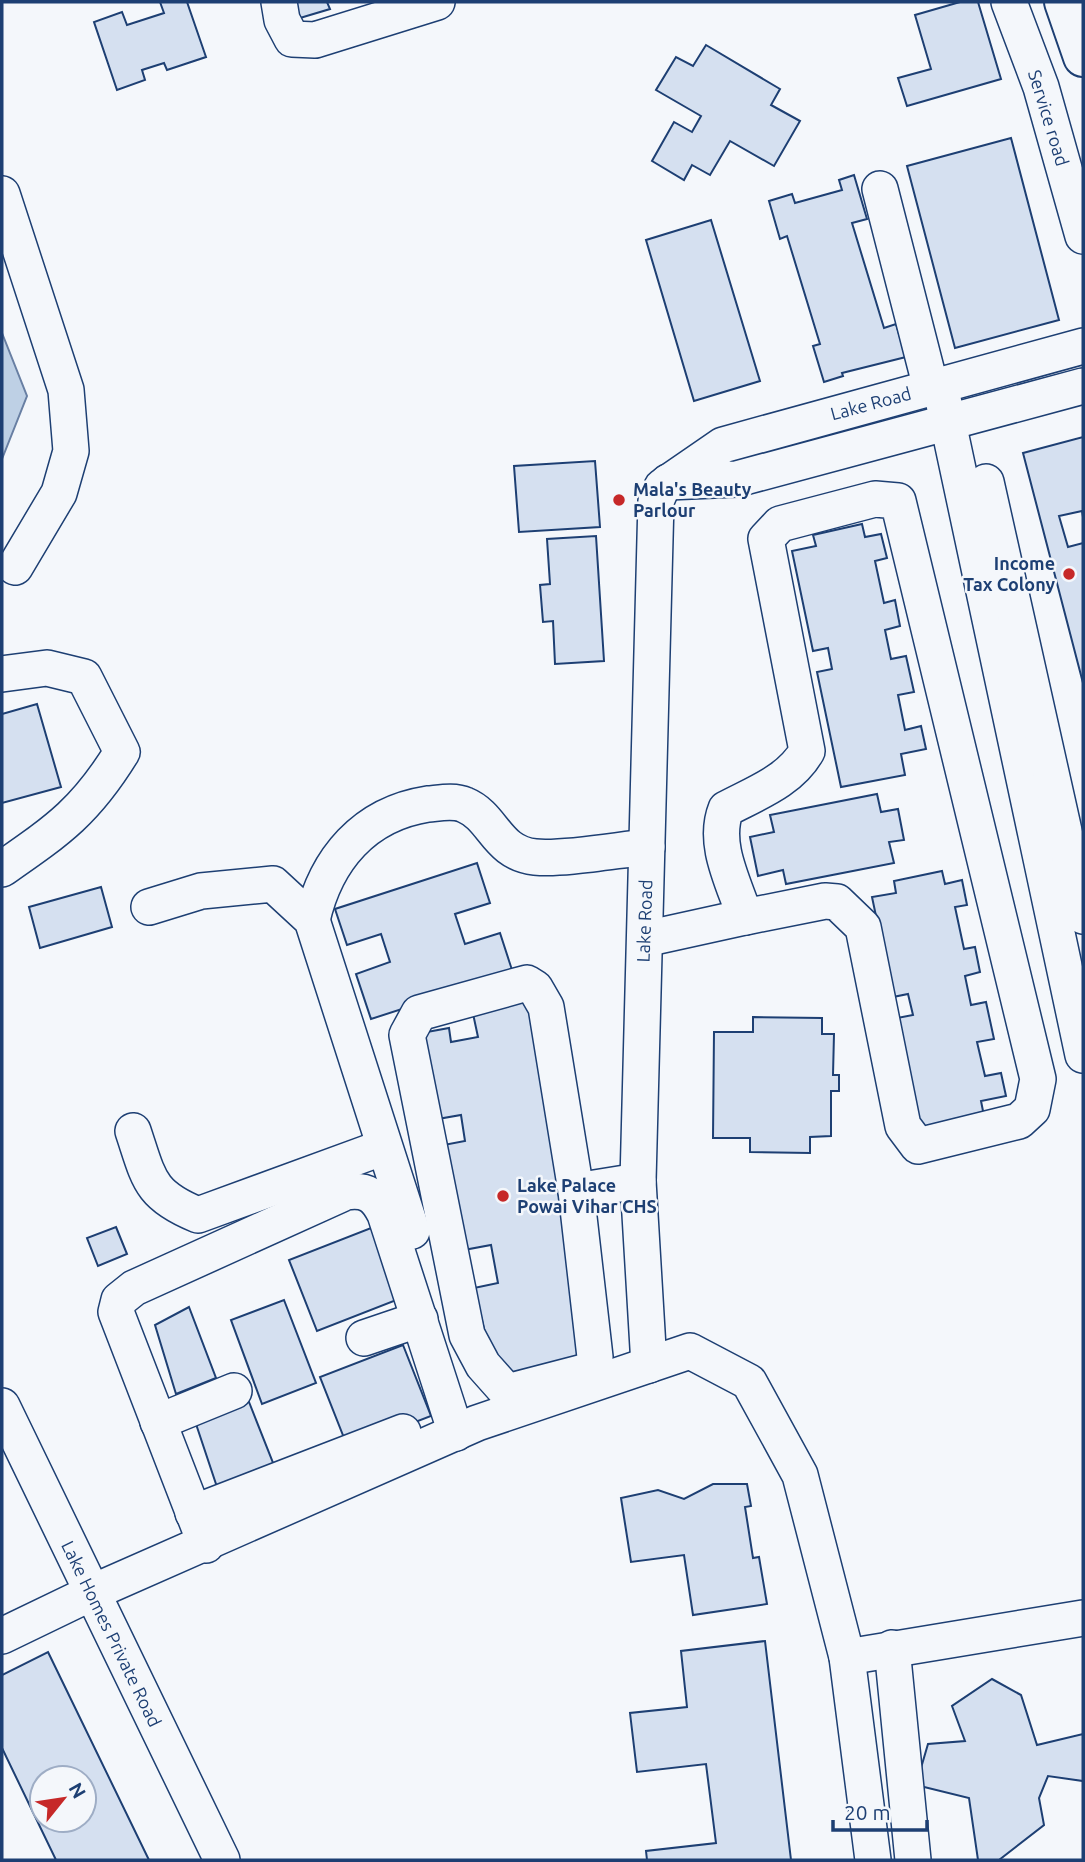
<svg xmlns="http://www.w3.org/2000/svg" width="1085" height="1862" font-family="Ubuntu,sans-serif">
<style>
.water{fill:#bed0e5;stroke:#687fa3;stroke-width:2}
.building{fill:#d5e0f0;stroke:#1d3f73;stroke-width:2;fill-rule:evenodd}
.lines{fill:none;stroke-linecap:round;stroke-linejoin:round}
.minor-casing{stroke:#1d3f73;stroke-width:38}
.major-casing{stroke:#1d3f73;stroke-width:42}
.minor{stroke:#f4f7fb;stroke-width:35}
.major{stroke:#f4f7fb;stroke-width:38}
.poi-dot{fill:#c62828;stroke:#f4f7fb;stroke-width:2.5}
.labels{text-anchor:middle;stroke-width:5;stroke-linejoin:round;paint-order:stroke}
.street-label{font-size:18px;fill:#1d3f73;stroke:#f4f7fb}
.poi-label{font-size:18px;font-weight:bold;fill:#1d3f73;stroke:#f4f7fb;text-anchor:start}
</style>
<rect width="100%" height="100%" fill="#f4f7fb"/>
<polygon class="water" points="2,333 27,396 2,459"/>
<g class="building">
<polygon points="160,2 187,2 206,57 167,70 164,63 142,70 145,80 117,90 94,22 122,12 127,25 164,13"/>
<polygon points="295,2 327,2 330,9 300,18"/>
<polygon points="960,2 978,2 1001,79 907,106 898,78 931,69 915,15"/>
<polygon points="706,45 780,89 771,105 800,121 774,166 730,141 710,175 692,165 684,180 652,161 674,122 692,132 701,116 656,90 676,57 693,66"/>
<polygon points="1011,138 1059,320 955,348 907,166"/>
<polygon points="854,175 867,219 852,223 884,328 896,324 906,357 842,373 843,376 824,382 813,346 820,344 787,236 780,239 769,201 792,194 795,203 842,190 839,180"/>
<polygon points="711,220 760,381 694,401 646,240"/>
<polygon points="1083,437 1083,517 1082,511 1059,516 1068,547 1083,543 1083,683 1023,453"/>
<polygon points="595,461 600,527 519,532 514,466"/>
<polygon points="862,524 865,537 881,534 887,558 875,561 884,603 895,600 900,626 885,630 891,659 906,656 914,692 898,695 905,730 921,726 926,749 901,754 905,775 841,787 817,672 832,669 828,648 813,651 792,551 816,546 813,535"/>
<polygon points="596,536 604,661 555,664 553,621 543,622 540,585 550,584 547,539"/>
<polygon points="37,704 61,787 2,803 2,714"/>
<polygon points="877,794 881,812 898,809 904,840 889,842 894,863 786,884 783,870 758,876 750,837 774,832 770,815"/>
<polygon points="477,863 490,903 455,914 465,944 500,933 513,973 371,1019 356,974 390,962 381,934 347,945 335,909"/>
<polygon points="942,871 945,884 962,880 967,905 955,907 964,949 975,947 980,972 965,976 971,1005 986,1002 994,1039 977,1042 985,1076 1001,1073 1006,1096 981,1101 985,1121 921,1134 897,1018 913,1015 908,994 893,997 872,897 896,893 894,881"/>
<polygon points="101,887 112,927 40,948 29,907"/>
<polygon points="533,998 591,1365 497,1382 474,1288 498,1283 491,1245 453,1252 433,1147 465,1141 461,1115 432,1120 416,1034 449,1028 451,1042 478,1037 472,1009"/>
<polygon points="753,1017 822,1018 822,1034 834,1034 833,1075 839,1075 839,1091 831,1091 831,1136 810,1137 810,1153 750,1152 750,1138 713,1138 714,1032 753,1032"/>
<polygon points="116,1227 127,1254 98,1266 87,1238"/>
<polygon points="371,1228 399,1299 317,1331 289,1260"/>
<polygon points="284,1300 316,1383 262,1404 231,1320"/>
<polygon points="189,1307 216,1378 176,1394 155,1325"/>
<polygon points="403,1345 431,1416 348,1448 320,1377"/>
<polygon points="249,1402 277,1473 219,1493 194,1418"/>
<polygon points="713,1484 747,1484 751,1506 745,1507 753,1558 759,1557 767,1604 693,1615 684,1555 631,1562 621,1498 658,1490 684,1499"/>
<polygon points="765,1641 791,1860 647,1860 646,1851 716,1843 706,1764 637,1772 630,1713 687,1707 681,1651"/>
<path d="M 48,1652 L 149,1860 L 56,1860 L 2,1748 L 2,1675 ZM 42,1778 L 84,1778 L 84,1820 L 42,1820 Z"/>
<polygon points="992,1679 1021,1695 1037,1745 1083,1734 1083,1781 1048,1776 1039,1798 1044,1825 999,1860 978,1860 969,1798 916,1785 928,1744 965,1741 952,1706"/>
</g>
<g class="lines">
<g class="minor-casing">
<g id="minor">
<polyline points="279,2 282,20 292,39 315,40 437,2"/>
<polyline points="1009,2 1041,87 1083,236"/>
<polyline points="880,189 931,388"/>
<polyline points="2,194 66,390 71,451 59,493 15,567"/>
<polyline points="940,385 1083,1055"/>
<polyline points="668,482 737,479 1083,386"/>
<polyline points="986,482 1083,916"/>
<path d="M 875,499 L 898,501 L 1038,1079 L 1032,1109 L 1019,1121 L 918,1146 L 903,1126 L 863,927 L 837,902 L 825,901 L 745,917 C 734,883 712,844 726,809 C 756,793 790,781 807,751 L 766,539 L 780,524 Z"/>
<path d="M 2,674 L 47,668 L 84,677 L 122,752 C 85,812 58,830 2,869"/>
<polyline points="149,907 201,891 273,884 312,920 412,1231"/>
<path d="M 312,920 C 326,859 364,814 428,804 C 440,803 454,800 465,805 C 494,817 496,853 535,857 C 563,860 617,850 647,847"/>
<polyline points="645,939 745,917"/>
<polygon points="527,983 535,988 546,1007 576,1191 595,1357 594,1368 588,1371 507,1392 483,1365 467,1335 407,1035 419,1013"/>
<path d="M 133,1131 C 149,1179 149,1195 198,1215 L 384,1147"/>
<polyline points="576,1191 638,1181"/>
<polyline points="364,1338 420,1319"/>
<polyline points="649,1365 638,1181 656,501 662,487 723,445 1083,346"/>
<polyline points="2,1406 222,1860"/>
<polyline points="158,1422 234,1391"/>
<polyline points="193,1513 403,1432"/>
<path d="M 206,1545 L 116,1312 L 119,1300 L 134,1288 L 346,1192 C 367,1189 376,1196 385,1214 L 456,1433"/>
<polyline points="2,1636 91,1593 477,1423 690,1351 749,1382 800,1475 847,1657 873,1860"/>
<polyline points="892,1648 913,1860"/>
<polyline points="847,1657 1083,1618"/>
</g>
</g>
<g class="major-casing">
<polyline id="major" points="1064,2 1083,57"/>
</g>
<use href="#minor" class="minor"/>
<use href="#major" class="major"/>
</g>
<g class="poi-dot">
<circle cx="619" cy="500" r="7"/>
<circle cx="1069" cy="574" r="7"/>
<circle cx="503" cy="1196" r="7"/>
</g>
<g class="labels">
<g class="street-label">
<text transform="translate(1048 118) rotate(73)" y="6">Service road</text>
<text transform="translate(871 404) rotate(-15)" y="6">Lake Road</text>
<text transform="translate(645 921) rotate(-88)" y="6">Lake Road</text>
<text transform="translate(111 1634) rotate(64)" y="6">Lake Homes Private Road</text>
</g>
<g class="poi-label">
<text x="633" y="496">Mala's Beauty<tspan x="633" dy="21">Parlour</tspan></text>
<text x="1055" y="570" text-anchor="end">Income<tspan x="1055" dy="21">Tax Colony</tspan></text>
<text x="517" y="1192">Lake Palace<tspan x="517" dy="21">Powai Vihar CHS</tspan></text>
</g>
</g>
<rect width="1085" height="1862" fill="none" stroke="#1d3f73" stroke-width="7"/>
<g transform="translate(63 1799) rotate(60)"><circle r="33" fill="#f4f7fb" stroke="#9eadc5" stroke-width="2"/>
<path d="M0-5L12 26L0 18L-12 26Z" fill="#c62828"/>
<text y="-10" font-size="19" font-weight="bold" text-anchor="middle" fill="#1d3f73">N</text>
</g>
<path d="M833 1820v10h94v-10" fill="none" stroke="#1d3f73" stroke-width="3.5"/>
<text x="844" y="1820" font-size="21" fill="#1d3f73" stroke="#f4f7fb" stroke-width="5" paint-order="stroke">20 m</text>
</svg>
